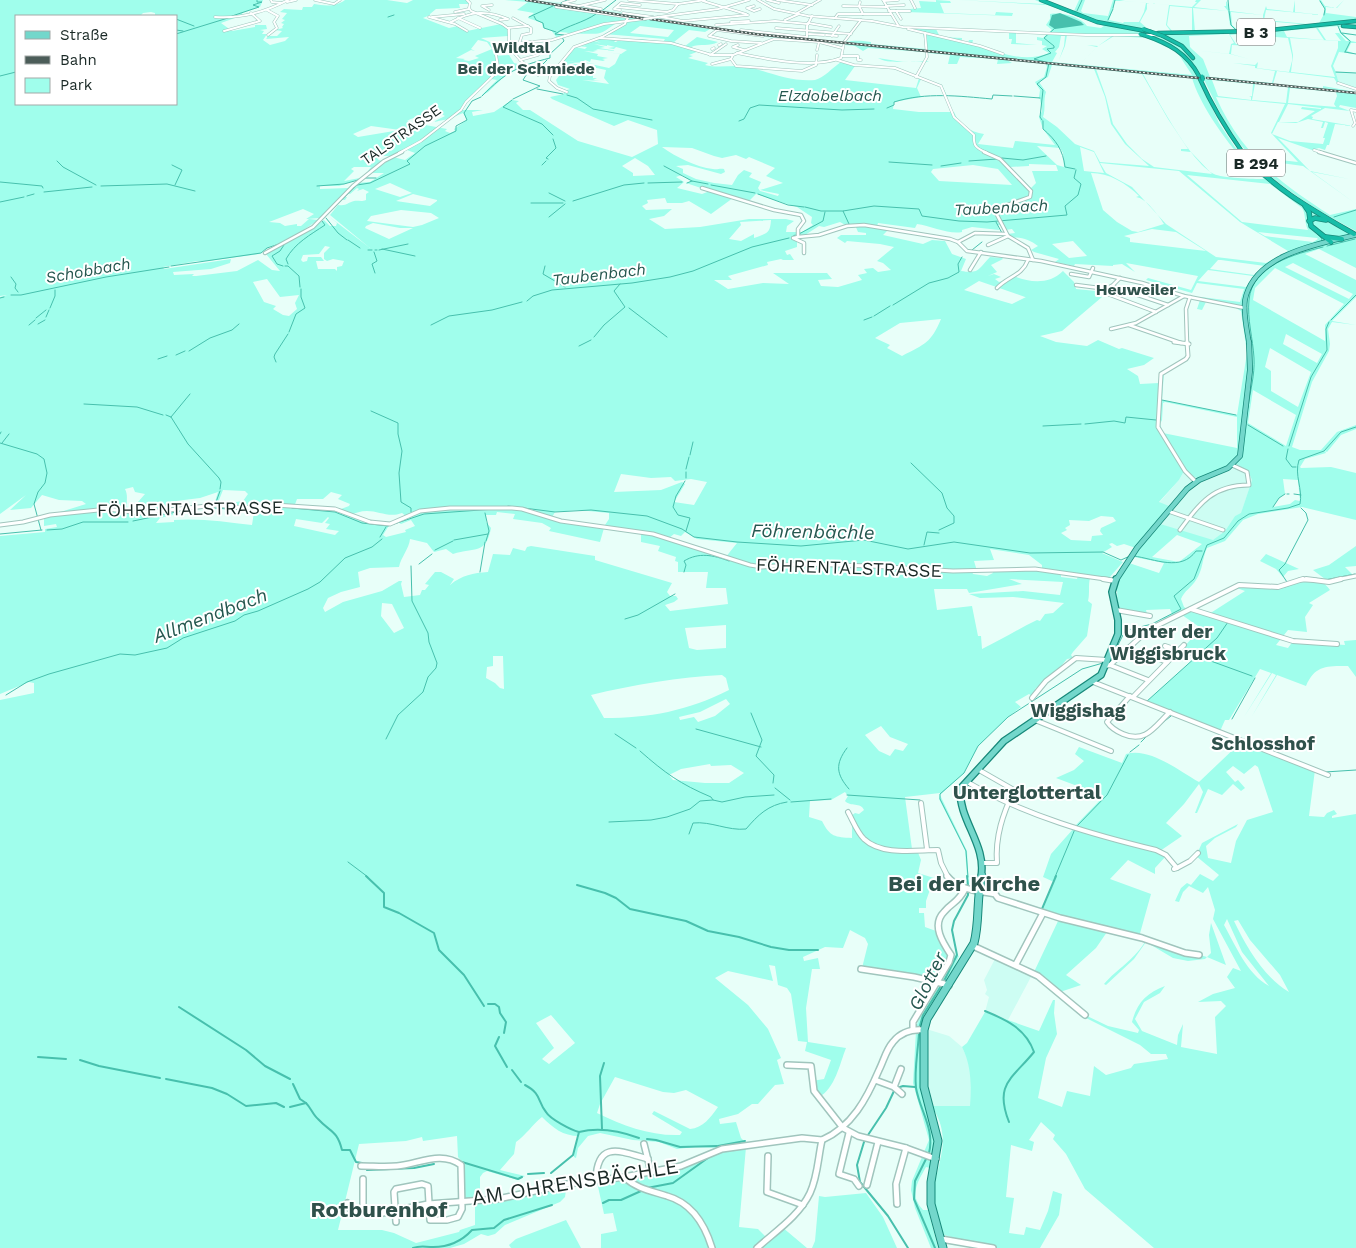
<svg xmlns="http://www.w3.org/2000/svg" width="1356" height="1248" font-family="'Work Sans',sans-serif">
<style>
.built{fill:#cdfdf3}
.green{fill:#a0feec;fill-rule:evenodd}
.water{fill:#47c0ad}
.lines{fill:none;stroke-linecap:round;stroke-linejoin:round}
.stream-far1{stroke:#47c0ad;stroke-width:1}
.stream{stroke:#47c0ad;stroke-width:2}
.minor-far4-casing{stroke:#a0c5bd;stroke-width:3}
.minor-far3-casing{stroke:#a0c5bd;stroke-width:4.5}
.minor-far2-casing{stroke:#a0c5bd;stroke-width:5}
.minor-far1-casing{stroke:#a0c5bd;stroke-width:6}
.minor-casing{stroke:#a0c5bd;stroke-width:8}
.major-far3-casing{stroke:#17897a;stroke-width:5.5}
.major-far2-casing{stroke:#17897a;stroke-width:6}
.major-far1-casing{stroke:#17897a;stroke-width:8}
.major-casing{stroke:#17897a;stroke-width:9}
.highway-far1-casing{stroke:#17897a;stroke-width:4.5}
.highway-casing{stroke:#17897a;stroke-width:5.5}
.minor-far4{stroke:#fff;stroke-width:2}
.minor-far3{stroke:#fff;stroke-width:2.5}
.minor-far2{stroke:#fff;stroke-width:3}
.minor-far1{stroke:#fff;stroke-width:4}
.minor{stroke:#fff;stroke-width:5}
.major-far3{stroke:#73d7cb;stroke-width:4}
.major-far2{stroke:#73d7cb;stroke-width:4.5}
.major-far1{stroke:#73d7cb;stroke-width:5.5}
.major{stroke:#73d7cb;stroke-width:7}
.highway-far1{stroke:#16bda8;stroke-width:3}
.highway{stroke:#16bda8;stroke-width:4}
.rail-casing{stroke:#4c5d59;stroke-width:2.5}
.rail{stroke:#fff;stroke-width:1;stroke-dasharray:2;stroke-linecap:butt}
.minor-bridge-casing{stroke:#a0c5bd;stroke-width:3;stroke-linecap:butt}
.highway-bridge-casing{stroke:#17897a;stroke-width:4.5;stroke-linecap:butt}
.minor-bridge{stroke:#fff;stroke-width:2}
.highway-bridge{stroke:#16bda8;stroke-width:3}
.labels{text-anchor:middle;stroke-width:4;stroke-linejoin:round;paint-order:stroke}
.far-street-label{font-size:15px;fill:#1a2926;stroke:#fff}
.shield{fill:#fff;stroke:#5f6967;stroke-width:1}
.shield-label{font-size:16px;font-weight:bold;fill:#1a2926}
.far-quarter-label{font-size:16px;font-weight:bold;fill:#2f514b;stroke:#fff}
.far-neighbourhood-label{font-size:16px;font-weight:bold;fill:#2f514b;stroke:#fff}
.far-water-label{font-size:16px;font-style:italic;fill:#25574f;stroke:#fff}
.street-label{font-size:18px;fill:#1a2926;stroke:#fff}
.water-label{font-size:19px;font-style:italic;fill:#25574f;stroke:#fff}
.neighbourhood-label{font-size:19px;font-weight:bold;fill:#2f514b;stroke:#fff}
.quarter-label{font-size:20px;font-weight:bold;fill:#2f514b;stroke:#fff}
.near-street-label{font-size:21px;fill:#1a2926;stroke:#fff}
.near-neighbourhood-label{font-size:22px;font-weight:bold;fill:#2f514b;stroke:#fff}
</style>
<rect width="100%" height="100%" fill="#e8fff9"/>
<g class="built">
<polygon points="524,0 558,2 758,34 842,42 772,38"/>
<polygon points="1049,63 1335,90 1335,91 1195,78"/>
<polygon points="1336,72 1356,73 1356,89 1338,82"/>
<polygon points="1231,465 1248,471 1252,480 1241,514 1235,516 1225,531 1213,541 1156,523 1169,507 1159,503 1179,480 1184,471 1200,478"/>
<polygon points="996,957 1032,975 1008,1020 985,1012 989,997 985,994 987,990 984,980"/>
<polygon points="923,1028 949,1036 962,1047 967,1058 971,1074 970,1106 926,1106"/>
</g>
<g class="green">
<path d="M 0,0 L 263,0 L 260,7 L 242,13 L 243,15 L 221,23 L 232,31 L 255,27 L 255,25 L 266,25 L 267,29 L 260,30 L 264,31 L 262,34 L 267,34 L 263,40 L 270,45 L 285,41 L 289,37 L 266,39 L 268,36 L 277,36 L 282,31 L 275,30 L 283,28 L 282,27 L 284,24 L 281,23 L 285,20 L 282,19 L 287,13 L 280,12 L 284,9 L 302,10 L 303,7 L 312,7 L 314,4 C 325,6 336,7 345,0 L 387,0 L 407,3 L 413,0 L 468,0 L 469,4 L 459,4 L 460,8 L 436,9 L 430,14 L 430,15 L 423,18 L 449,28 L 458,26 L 467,31 L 501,24 L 507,29 L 508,36 L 481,38 L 494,44 L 502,43 L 496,45 L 503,48 L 496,52 L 495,56 L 509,55 L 514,63 L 522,65 L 507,74 L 488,92 L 481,96 L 497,80 L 491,79 L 472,95 L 461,110 L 483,110 L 472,112 L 473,116 L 494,112 L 512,100 L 519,101 L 516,103 L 523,110 L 530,110 L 578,141 L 632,157 L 658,144 L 657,130 L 628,120 L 614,126 L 552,99 L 550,97 L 564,94 L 564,91 L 570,89 L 558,85 L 556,80 L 559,76 L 551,75 L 575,47 L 585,49 L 587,47 L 577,46 L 586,45 L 582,44 L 591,40 L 601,43 L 594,40 L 600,38 L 616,40 L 614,42 L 616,42 L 619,40 L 634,41 L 641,39 L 663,42 L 665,39 L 604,34 L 625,23 L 622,21 C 613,23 608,31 600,33 C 593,35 568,33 560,32 L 557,34 L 568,35 L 557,38 L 551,30 L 543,28 L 542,23 L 528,18 L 534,13 L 517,10 L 528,2 L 505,0 L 524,0 L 710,29 L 771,36 L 710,29 L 705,32 L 689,30 L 674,42 L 685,46 L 697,37 L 718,42 C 709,47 701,43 691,47 L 699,51 L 689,55 L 693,56 L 688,58 L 708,63 L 705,65 C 721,69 738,63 753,68 C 770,73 793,82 815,80 C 824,78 833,67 841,62 L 855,66 L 845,80 L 916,88 L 919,78 L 898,70 L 878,66 L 894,68 L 916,76 L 924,62 C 910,60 890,65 878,58 L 903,62 L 924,61 L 926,56 L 925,52 L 868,48 L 863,51 L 855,46 L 845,45 L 846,43 L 925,51 L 846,42 C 857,40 861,41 871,42 L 871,44 L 926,49 L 923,33 L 907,29 L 907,27 L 936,29 L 940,37 L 962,38 L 962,42 L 968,43 L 969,40 L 973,40 L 972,44 C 998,51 1022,64 1049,53 L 1042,49 L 1047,46 L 1042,45 L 1042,41 L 1037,40 L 1037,37 L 1043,38 L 1047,34 L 1016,32 L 1016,43 L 1037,45 L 1011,44 L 1012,39 L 1009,39 L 1009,32 L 937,28 L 1048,33 L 1052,30 L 1046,25 L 1050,19 L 1050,14 C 1061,12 1080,16 1087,26 L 1101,28 L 1104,26 L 1047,5 L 958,0 L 1044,4 L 1035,0 L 1040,0 L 1067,12 L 1068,10 L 1043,0 L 1074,11 L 1079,0 L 1085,0 L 1081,11 L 1083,13 L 1108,16 L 1113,0 L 1192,7 L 1197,2 L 1195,2 L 1196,0 L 1201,0 L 1194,7 L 1228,11 L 1224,6 L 1226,6 L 1226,2 L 1229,0 L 1227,2 L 1230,11 L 1263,15 L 1266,6 L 1267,9 L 1293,12 L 1295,0 L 1295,12 L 1323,15 L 1325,9 L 1319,0 L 1316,0 L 1321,0 L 1325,6 L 1336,8 L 1344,0 L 1337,8 L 1326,7 L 1326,13 L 1356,17 L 1356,28 L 1339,27 L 1342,33 L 1356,35 L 1343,34 L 1351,41 L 1356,42 L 1356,43 L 1351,43 L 1347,51 L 1356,54 L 1339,52 L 1333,66 L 1336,72 L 1356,73 L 1336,73 L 1339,84 L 1337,83 L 1334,78 L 1277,71 L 1273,84 L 1323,88 L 1323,86 L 1356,92 L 1061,64 L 1356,93 L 1356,108 L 1340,105 L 1339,107 L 1350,111 L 1325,108 L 1311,116 L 1313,117 L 1312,119 L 1353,126 L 1335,124 L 1329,145 L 1327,145 L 1325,150 L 1319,148 L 1312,150 L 1278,138 L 1310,171 L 1349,179 L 1312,172 L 1356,204 L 1303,166 L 1281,163 L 1280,160 L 1298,162 L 1271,133 L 1285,104 L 1216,97 C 1241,154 1280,183 1330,215 L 1356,209 L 1356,231 C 1309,206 1260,177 1231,131 C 1220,115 1213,97 1204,80 L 1207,79 L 1199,79 L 1219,123 L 1235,147 L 1264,176 L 1306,209 L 1310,227 L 1327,241 L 1317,245 L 1320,246 L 1356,237 L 1356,268 L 1319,249 L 1305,254 L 1356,280 L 1356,297 L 1332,321 L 1356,325 L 1332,322 L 1328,329 L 1330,344 L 1329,351 L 1312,382 L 1292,447 L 1300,450 L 1321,450 L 1337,432 L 1356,425 L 1356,429 L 1341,435 L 1327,452 L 1325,451 L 1326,453 L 1305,459 L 1300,467 L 1301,468 L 1331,467 L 1356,473 L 1356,520 L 1302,507 L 1258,514 L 1243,520 L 1225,541 L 1207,548 C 1202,559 1203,570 1196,580 C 1192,587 1184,591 1181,599 L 1184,607 L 1189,610 L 1191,609 L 1209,614 L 1245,591 L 1234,587 L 1239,585 C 1251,584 1263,587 1275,587 C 1294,587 1315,569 1330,590 L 1309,603 L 1313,605 L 1305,617 L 1307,632 L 1288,630 L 1276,645 L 1288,648 L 1293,641 L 1345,645 L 1344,641 L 1356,640 L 1356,677 L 1348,666 C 1327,666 1315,665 1306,686 L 1277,675 L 1252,716 L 1276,675 L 1272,673 L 1244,717 L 1271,673 L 1260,669 L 1229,720 L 1225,720 L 1221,729 L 1218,730 L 1146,702 L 1197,656 L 1181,650 L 1194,636 L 1198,626 L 1182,615 L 1168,622 L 1163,618 L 1172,614 L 1170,609 L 1146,610 L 1147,614 L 1118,610 L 1117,590 L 1115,589 L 1121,574 L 1129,563 L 1159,573 L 1164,563 L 1134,557 L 1139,549 L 1124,544 L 1117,546 L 1112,543 L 1109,544 L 1112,547 L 1102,553 L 1123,562 L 1109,578 L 1042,568 L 1042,565 L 1029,555 L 990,549 L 994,560 L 974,561 L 977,571 L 972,572 L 973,574 L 987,576 L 993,573 L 992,570 L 1026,569 L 1061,573 L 1061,577 L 1077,579 L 1078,576 L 1090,578 C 1088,586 1090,592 1088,601 L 1092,604 L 1087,636 L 1073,652 L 1071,655 L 1073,658 L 1067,659 L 1056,672 L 1035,689 L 1037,690 L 1032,696 L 1029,694 L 1015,702 L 1021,707 L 1008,717 L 978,746 L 964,773 L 940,795 L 967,851 L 969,889 L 968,889 L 965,850 L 939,799 L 940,793 L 905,797 L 912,849 L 917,850 L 921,860 L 918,873 L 934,878 L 926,901 L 926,908 L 919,908 L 919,913 L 924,913 L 925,927 L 936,931 L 949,955 L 938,978 L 862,968 L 868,944 L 865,938 L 850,930 L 843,948 L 825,947 L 803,957 L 804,961 L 818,958 L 820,969 L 812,969 L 806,1008 L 808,1042 L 846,1048 C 840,1063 835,1089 819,1097 L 814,1091 L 812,1081 L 824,1079 L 831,1060 L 805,1051 L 807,1042 L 798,1041 L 791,994 L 787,988 L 778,985 L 775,966 L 769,965 L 773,981 L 728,971 L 715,978 L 748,1005 L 768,1029 L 781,1058 L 777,1060 L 784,1084 L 775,1085 L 758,1104 L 752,1104 L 738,1114 L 719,1119 L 720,1124 L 736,1122 L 741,1138 L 746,1143 L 719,1148 L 695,1147 L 677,1149 L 659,1142 L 633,1140 L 600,1133 L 588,1136 L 578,1148 L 576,1158 L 574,1157 L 573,1153 L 579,1136 C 563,1136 553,1128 542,1117 C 532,1125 526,1135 516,1142 L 514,1154 L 500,1170 L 525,1176 L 518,1180 L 487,1171 L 483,1173 L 480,1177 L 480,1198 L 465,1199 L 464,1164 L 458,1157 L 457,1136 L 423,1141 L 422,1137 L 406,1141 L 359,1144 L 338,1230 L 382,1230 L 394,1233 L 416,1243 L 459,1232 L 460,1230 L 475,1225 L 475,1201 L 497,1200 L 562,1186 L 566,1190 L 565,1197 L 560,1202 L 505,1225 L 495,1234 L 488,1236 L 481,1234 L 464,1244 L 450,1248 L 0,1248 L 0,700 L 34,693 L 34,683 L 29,682 L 0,694 L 0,536 L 45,532 L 45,529 L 57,527 L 56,524 L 44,526 L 44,516 L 61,514 L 54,514 L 86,504 L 82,501 L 59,500 L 42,495 L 31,508 L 10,510 L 26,495 L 0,514 L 0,297 L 7,295 L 0,296 ZM 1115,0 L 1146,3 L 1144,12 L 1113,9 ZM 1147,3 L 1169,5 L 1166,25 L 1172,33 L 1149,30 L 1140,22 L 1147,9 ZM 1170,6 L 1192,8 L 1192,32 L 1174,33 L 1167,25 ZM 1193,8 L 1228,11 L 1230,25 L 1236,31 L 1195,32 ZM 1113,9 L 1144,12 L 1139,22 L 1124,22 L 1123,23 L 1109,20 ZM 1266,10 L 1323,15 L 1323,16 L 1318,25 L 1264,20 ZM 151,12 L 155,13 L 155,16 L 176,16 L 176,104 L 16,104 L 16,16 L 140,16 L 143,13 ZM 1231,12 L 1263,15 L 1263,29 L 1239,31 L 1232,25 ZM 1264,21 L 1311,25 L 1266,30 ZM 640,26 L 674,30 L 668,37 L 630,33 ZM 1338,26 L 1340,33 L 1349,41 L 1346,41 L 1339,33 L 1335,33 L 1341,41 L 1326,40 L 1318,28 ZM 1316,28 L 1324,40 L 1287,37 L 1284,31 ZM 1229,34 L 1234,43 L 1231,44 L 1229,54 L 1193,50 L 1190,47 L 1189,36 ZM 1242,34 L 1288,38 L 1292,55 L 1267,52 L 1292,55 L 1292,61 L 1289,72 L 1257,68 L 1258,62 L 1255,65 L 1233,63 L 1255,66 L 1255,68 L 1275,71 L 1272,83 L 1210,77 L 1203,59 L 1193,50 L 1230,54 L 1249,59 L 1231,54 L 1232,45 L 1250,46 L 1236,44 L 1230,35 ZM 1067,35 L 1112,36 L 1098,46 L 1087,45 L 1097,47 L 1082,62 L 1098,46 L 1114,36 L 1147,38 L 1177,52 L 1192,75 L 1052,62 L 1057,53 L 1055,52 L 1059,47 L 1061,36 L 1065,36 L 1064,46 L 1059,60 L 1065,46 ZM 1290,38 L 1338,41 L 1338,48 L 1331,66 L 1335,77 L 1291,72 L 1293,55 ZM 478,40 L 487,42 L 492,49 L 475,56 L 479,58 L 469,61 L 463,60 L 465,59 L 456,58 L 471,50 L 475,51 L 471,49 ZM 594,44 L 607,46 L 607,45 L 615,47 L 608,48 L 614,49 L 616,47 L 627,50 L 621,54 L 605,52 L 620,54 L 615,64 L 609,68 L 595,65 L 593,66 L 567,63 L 580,63 L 565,61 L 595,64 L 583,62 L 585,60 L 590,62 L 591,59 L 603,61 L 605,60 L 602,59 L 608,58 L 597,56 L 598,54 L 584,51 L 596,52 L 593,51 L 598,50 L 596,49 L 618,51 L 599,48 L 605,47 ZM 928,53 L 950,55 L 948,64 L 957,64 L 960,57 L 998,59 L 997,64 L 1012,63 L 1007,60 L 1046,64 L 1047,67 L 1044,77 L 1035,82 L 1040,90 L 1039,97 L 1037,97 L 1040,99 L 1042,111 L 1039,117 L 1043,129 L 1055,145 L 1015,141 L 1013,148 L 978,144 L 984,134 C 970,132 959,125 954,112 L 919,112 L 893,109 L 894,102 L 921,97 L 917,88 L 921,79 L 938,84 L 947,96 L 942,85 L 917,76 L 925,62 L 929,62 L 926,61 ZM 1052,65 L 1094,69 L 1105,97 L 1111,124 L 1125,144 L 1149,166 L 1100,162 L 1094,151 L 1075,144 L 1057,127 L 1043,117 C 1046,108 1043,101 1046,92 L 1039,82 L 1048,77 ZM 587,66 L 606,70 L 604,78 L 609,84 L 582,80 L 601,81 L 593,80 L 597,78 L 593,78 L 593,73 L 581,71 L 591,70 L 583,69 L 584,67 L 592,67 ZM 1096,69 L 1142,74 L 1168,119 L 1188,149 L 1181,149 L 1181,151 L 1191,152 L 1212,174 L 1154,167 L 1142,159 L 1127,144 L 1113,124 L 1106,97 ZM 1143,74 L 1192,78 C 1199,102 1222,136 1239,155 C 1246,164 1256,171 1264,179 C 1254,179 1221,178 1214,174 C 1190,162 1157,98 1143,74 ZM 1212,80 L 1253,84 L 1252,96 L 1249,97 L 1251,97 L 1251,100 L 1218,96 ZM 1255,84 L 1288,87 L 1286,103 L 1252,100 ZM 1290,88 L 1336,92 L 1337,96 L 1334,104 L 1336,107 L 1288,103 ZM 1288,104 L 1321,108 L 1321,109 L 1302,107 L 1301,109 L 1315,111 L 1298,122 L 1279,122 ZM 440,113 L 445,116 L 433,122 L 449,119 L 463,113 L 467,120 L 454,129 L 455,131 L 450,133 L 445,131 L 447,129 L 420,124 L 408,124 L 410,122 L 407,121 C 415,115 428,119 439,115 L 438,114 ZM 1308,119 L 1323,122 L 1321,128 L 1323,128 L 1325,122 L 1328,123 L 1323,138 L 1325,138 L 1323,144 L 1290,141 L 1272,134 L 1278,122 L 1296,123 ZM 371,126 L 400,130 L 358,137 L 353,134 ZM 1037,146 L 1060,148 L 1063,153 L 1064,167 L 1057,165 ZM 662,147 L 692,148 L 714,156 L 722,158 L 736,155 L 746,159 L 749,157 L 775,168 L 766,176 L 783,183 L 760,190 L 779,194 L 778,196 L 760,191 L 758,188 L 761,182 L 749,177 L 752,173 L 744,170 L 738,175 L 732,185 L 714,183 L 696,179 L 683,173 L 683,169 L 676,166 L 688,165 L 721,174 L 725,172 L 724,169 C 719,168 718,170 713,169 C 696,167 676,157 662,147 ZM 1080,147 L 1094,152 L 1104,173 L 1084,171 ZM 407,150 L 415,153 L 405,160 L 393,157 L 371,173 L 384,173 L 370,182 L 356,183 L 348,188 L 320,189 L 320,186 L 339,186 L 356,180 L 360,181 L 365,177 L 344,181 L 354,171 L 351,169 L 354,167 L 371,167 L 368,171 L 372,171 L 383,161 L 378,160 L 380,156 L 392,156 ZM 635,158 L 648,166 L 655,175 L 633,176 L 633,173 L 622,166 ZM 1100,163 L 1179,171 L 1240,222 L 1288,251 L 1266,263 L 1216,257 L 1166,224 L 1132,187 L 1106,173 ZM 1029,164 L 1056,165 L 1058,171 L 1032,171 L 1036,183 L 1031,188 L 1010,167 L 1029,166 ZM 973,165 L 998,169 L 1012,185 L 939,181 L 931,172 L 933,169 ZM 1091,173 C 1109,173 1126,183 1139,196 L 1136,197 C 1146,198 1159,216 1164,224 L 1138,232 L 1132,231 L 1117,222 L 1103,210 ZM 682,175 L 691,181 L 686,183 L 710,191 L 702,194 L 677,188 L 684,182 L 676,177 ZM 1187,175 L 1270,184 L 1302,208 C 1306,214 1304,222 1308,230 L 1242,222 ZM 390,183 L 412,193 L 400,197 L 375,189 ZM 357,188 L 359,189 L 357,191 L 363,189 L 369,192 L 366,194 L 366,200 C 361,202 358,200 354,201 C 346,203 348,206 338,205 L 330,215 L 370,248 L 327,215 L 337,223 L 336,226 L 330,226 L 324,220 L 285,244 L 267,252 L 266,254 L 280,271 L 272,270 L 258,260 L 237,271 L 196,276 L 192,276 L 194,274 L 174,275 L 173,272 L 211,269 L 230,263 L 231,259 L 164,269 L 163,267 L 197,261 L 207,261 L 259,254 L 269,247 L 284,243 L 308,229 L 305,229 L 318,220 L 309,219 L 301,226 L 297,226 L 297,224 L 285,226 L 280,223 L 269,222 L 303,209 L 314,214 L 306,219 L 320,218 L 340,200 L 345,200 L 347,197 L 345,197 L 347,194 L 350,194 ZM 413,194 L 437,200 L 437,201 L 430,206 L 396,201 ZM 756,194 L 797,207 L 812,217 L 811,223 L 813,225 L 802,232 L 786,232 L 787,226 L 794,221 L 786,219 L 749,219 L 700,227 L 665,229 L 649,219 L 664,216 L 672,209 L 646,210 L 642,206 L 648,203 L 647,200 L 665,198 L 667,203 L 682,203 L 689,201 L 711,214 L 733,198 L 748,202 ZM 401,210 L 431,213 L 439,218 L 422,225 L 413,227 L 367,221 L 371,216 ZM 771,220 C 770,233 768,233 754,238 L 754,234 L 741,241 L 729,239 L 741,225 L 740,222 ZM 840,222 L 847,226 L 855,225 L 858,232 L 866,233 L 866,235 L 841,235 L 837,238 L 845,243 L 847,241 L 880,244 L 894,247 L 877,261 L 883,263 L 891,270 L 878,272 L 873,268 L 864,269 L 867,273 L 858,275 L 862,280 L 838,287 L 821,286 L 818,280 L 832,279 L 827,273 L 773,273 L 789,284 L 763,283 L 728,289 L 714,280 L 732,280 L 728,276 L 768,265 L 767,262 L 781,259 L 783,260 L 794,260 L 790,254 L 787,255 L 785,251 L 797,247 L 797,241 L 793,238 L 802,237 L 819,226 L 824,227 ZM 373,223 L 400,228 L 413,228 L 389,239 L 365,228 L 366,226 ZM 878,223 L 915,228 L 917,224 C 931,226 950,235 962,232 L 962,230 L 972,227 L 999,230 L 998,225 L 1003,225 L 1005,230 L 1012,229 L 1015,233 L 1007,234 L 1011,238 C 1021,236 1030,240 1038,246 L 1031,250 L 1034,252 L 1059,259 L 1055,262 L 1074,266 L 1075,264 L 1113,266 L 1113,265 L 1122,264 L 1135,272 L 1126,263 L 1198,276 L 1191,290 L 1148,278 L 1146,280 L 1192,293 L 1197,283 L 1244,289 L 1240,302 L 1201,297 L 1197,309 L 1202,310 L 1206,302 L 1234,307 L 1241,311 L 1247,353 L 1237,415 L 1162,400 L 1164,373 L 1160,372 L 1159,383 L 1140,384 L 1138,376 L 1127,369 L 1144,365 L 1154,358 L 1122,348 L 1119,349 L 1098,340 L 1087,346 L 1056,342 L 1040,336 L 1062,331 L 1102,297 L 1096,295 L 1096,291 L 1076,289 L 1074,282 L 1063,271 C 1050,284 1032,283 1016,277 L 999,282 L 995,279 L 1001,277 L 994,274 L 988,276 L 997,272 L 991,265 L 1003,259 L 1002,258 L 990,257 C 978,269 980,274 961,271 L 966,259 L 952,254 L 945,241 L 932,240 L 923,244 L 883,235 L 889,229 L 877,226 ZM 1152,229 L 1176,232 L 1206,251 L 1130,242 L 1130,238 L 1124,236 ZM 1258,232 L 1317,238 L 1318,239 L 1313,242 L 1265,236 ZM 1073,241 L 1087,256 L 1069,258 L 1052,244 ZM 325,246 L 330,247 L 324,253 L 324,259 L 327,261 L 333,259 L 344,261 L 342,266 L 337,267 L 337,271 L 335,269 L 318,269 L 316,261 L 324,261 L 321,257 L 308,257 L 307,261 L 303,262 L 301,260 L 303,255 L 319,254 ZM 1218,260 L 1221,260 L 1265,266 L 1254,275 L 1210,269 ZM 1293,263 L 1353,294 L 1349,299 L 1285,267 ZM 1275,268 L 1344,304 L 1325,325 L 1325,341 L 1253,300 L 1255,288 ZM 1208,270 L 1253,276 L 1253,277 L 1246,287 L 1198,281 ZM 267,279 L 280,297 L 299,295 L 295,303 L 297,309 L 289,316 L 283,315 L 273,309 L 276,306 L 264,302 L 253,282 ZM 979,281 L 1025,297 L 1026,297 L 1012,304 L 964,290 ZM 941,319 C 931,343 925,344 902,356 L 887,348 L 890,345 L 875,338 L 900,323 ZM 1286,334 L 1322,354 L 1317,363 L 1283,344 ZM 1270,348 L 1311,372 L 1298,407 L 1271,391 L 1271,371 L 1265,367 ZM 1253,390 L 1296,415 L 1286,446 L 1248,423 ZM 1165,402 L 1237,417 L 1237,448 L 1163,433 L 1160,424 L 1162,420 L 1163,403 ZM 1232,463 L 1248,471 L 1252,480 L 1241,513 L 1235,516 L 1225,531 L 1213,540 L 1157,523 L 1169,506 L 1159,502 L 1179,480 L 1184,471 C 1188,472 1190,475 1194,477 C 1206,481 1223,470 1232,463 ZM 621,474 L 651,478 L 671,477 L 675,481 L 691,479 L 707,482 L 694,505 L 674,502 L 685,484 L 682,482 L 661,490 L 614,492 ZM 1283,479 L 1298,480 L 1300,501 L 1295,500 L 1290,504 L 1273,507 L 1279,498 L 1285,494 ZM 133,487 L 135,492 L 145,494 L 130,511 L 132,512 L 113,509 L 128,509 C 125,502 129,497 125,489 ZM 223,490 L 245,491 L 248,494 L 243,501 L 236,502 L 233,506 L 255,506 L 252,525 C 226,522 200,518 174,520 L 174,522 L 156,523 L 160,518 L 173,515 L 172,510 L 168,510 L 168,502 L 200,498 L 218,492 L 214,505 L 217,505 ZM 331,492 L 342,495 L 338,499 L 350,504 L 349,506 L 341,509 L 348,516 C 354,513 361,511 367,511 C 379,511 389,518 402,513 L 406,516 L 398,522 L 401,524 L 411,520 L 415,526 L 405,530 L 406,532 L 386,537 L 383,535 L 390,524 L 359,520 L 332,509 L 294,507 L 297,499 L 323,499 ZM 578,510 L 609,513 L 609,519 L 603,528 L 551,519 L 555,512 ZM 497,512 L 515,514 L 513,519 L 542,523 L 551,528 L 549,531 L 600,542 L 604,528 L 641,532 L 641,542 L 660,546 L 658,551 L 676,557 L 675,561 L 678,562 L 678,572 L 708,572 L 706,588 L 726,588 L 728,604 L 670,611 L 665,605 L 674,602 L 678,599 L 676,596 L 670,596 L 667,592 L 672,583 L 595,560 L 595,556 L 531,546 L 527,547 L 525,551 L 513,548 L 510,555 L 493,554 L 488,572 C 473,573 462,575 450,585 L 454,579 L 441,572 L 435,572 L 425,584 L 429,585 L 425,590 L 422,590 L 420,595 L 404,597 L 401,584 L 402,581 L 399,581 L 382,591 L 343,602 L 325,612 L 323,608 L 328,598 L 341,592 L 360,587 L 358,572 L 370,568 L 399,567 C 401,557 409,549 410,539 L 427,543 L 434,552 L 446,549 L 453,554 C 475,547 486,555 491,528 L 486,522 L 486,515 L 496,515 ZM 1101,516 L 1113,517 L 1116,521 L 1101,528 L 1100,531 L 1103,535 L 1092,536 L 1091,541 L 1071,540 L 1061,533 L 1067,530 L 1065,528 L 1070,525 L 1069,520 L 1089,521 ZM 328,517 L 329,518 L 325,523 L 330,524 L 326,529 L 339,531 L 335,535 L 294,526 L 296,519 L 322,523 ZM 685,532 L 697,539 L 737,543 L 725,558 L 669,538 L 674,534 L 681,536 ZM 1177,535 L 1202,544 L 1179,562 L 1152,557 ZM 1009,579 L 1063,582 L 1060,595 L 1023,591 L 969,594 L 980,598 L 1013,597 L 1064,603 L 1053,613 L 1045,614 L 1040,621 L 1037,620 C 1018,629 1001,640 982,649 L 981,636 L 978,636 L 972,606 L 937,610 L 934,589 L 967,589 L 969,593 L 1022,584 ZM 382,603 L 392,604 L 404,628 L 394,633 L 381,616 ZM 726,625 L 726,648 L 697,650 L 689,648 L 685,628 ZM 493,656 L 503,656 L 504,689 L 500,688 L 495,683 L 486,678 L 487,667 L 493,666 ZM 722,675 L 726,678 L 729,690 C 687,711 650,718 604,718 L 591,695 C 632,685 680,677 722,675 ZM 726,699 L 730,704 L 715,716 L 698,722 L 694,717 L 680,720 L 679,717 L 700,712 ZM 881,726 L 890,737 L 908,744 L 903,751 L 895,749 L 890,756 L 879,751 L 865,735 ZM 710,764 L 711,766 L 731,765 L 744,773 L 729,783 L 705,783 L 673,780 L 669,775 L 681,769 ZM 845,792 L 848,796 L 845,801 C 850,807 861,802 864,810 L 859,814 L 855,813 L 851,816 L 856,825 L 852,827 L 852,838 C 835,837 830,837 822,821 L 809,817 L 810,801 L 831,800 ZM 551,1015 L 575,1043 L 549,1064 L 542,1059 L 554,1048 L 536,1023 ZM 615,1077 L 663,1092 L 674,1093 L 686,1090 L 718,1107 C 711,1117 703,1128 690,1129 L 654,1111 L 652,1114 L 682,1132 L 680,1135 C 650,1136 624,1126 597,1113 L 600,1104 Z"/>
<polygon points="936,0 950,1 951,3 940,3 944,13 995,15 996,12 1013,13 1012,16 906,12 911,11 910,9 921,8 919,1 936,2"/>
<path d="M 1308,209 L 1325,219 L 1323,219 L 1353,235 C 1333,239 1330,238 1313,227 Z"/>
<polygon points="1356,546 1356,566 1345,567 1354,576 1329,582 1313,570 1329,565"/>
<polygon points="1266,554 1299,569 1288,571 1283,577 1276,569 1260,561"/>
<path d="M 1244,742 L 1315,770 L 1309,816 L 1324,817 L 1327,813 L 1334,810 L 1337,814 L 1332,816 L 1332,818 L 1356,814 L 1356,1248 L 1154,1248 L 1085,1189 L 1066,1154 L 1053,1139 L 1055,1135 L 1041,1122 L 1029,1140 L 1034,1142 L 1032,1151 L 1011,1145 L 1006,1197 L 1014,1198 L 1009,1233 L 1024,1235 L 1026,1227 L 1040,1230 L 1048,1211 L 1053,1191 L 1062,1194 L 1059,1215 L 1040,1248 L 975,1248 L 974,1243 L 944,1235 C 940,1224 935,1213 934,1201 C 932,1177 946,1155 942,1132 C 941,1122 936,1114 932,1106 L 970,1106 C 971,1085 972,1067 962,1047 L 967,1043 L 985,1012 L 1039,1031 L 1053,1000 L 1055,1000 L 1054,1013 L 1057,1034 L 1046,1058 L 1038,1098 L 1062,1107 L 1067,1091 L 1090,1096 L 1094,1066 L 1106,1075 L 1131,1068 L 1134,1064 L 1168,1059 L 1166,1054 L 1151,1054 L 1140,1045 L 1086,1018 L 1085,1015 L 1108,1026 L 1138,1033 L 1139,1030 L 1132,1022 C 1137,1002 1147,993 1165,986 L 1160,993 L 1144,1002 L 1135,1019 L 1142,1031 L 1177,1045 L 1178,1035 L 1183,1024 L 1181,1047 L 1217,1054 L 1215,1017 L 1226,1006 L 1221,1001 L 1198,1002 L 1213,994 L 1235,988 L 1227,977 L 1233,968 L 1241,971 L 1213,919 L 1215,910 L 1208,887 L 1203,893 L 1189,886 L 1183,892 L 1179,902 L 1175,901 L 1181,888 L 1187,883 L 1191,885 L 1200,874 L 1213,881 L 1219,875 L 1196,856 L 1202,843 L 1238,824 L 1236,827 L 1215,838 L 1206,846 L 1208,858 L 1231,863 L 1236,841 L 1247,820 L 1273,812 L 1258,767 L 1255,765 L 1244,774 L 1233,766 L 1226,772 L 1235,782 L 1238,780 L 1245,788 L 1241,791 L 1233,784 L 1222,795 L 1208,789 L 1197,813 L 1195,813 L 1203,792 L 1199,784 L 1184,804 L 1166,823 L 1182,836 L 1160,851 L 1166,856 L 1155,868 L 1155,874 L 1128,860 L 1110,879 L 1151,894 L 1139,937 L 1207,957 L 1211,953 L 1209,935 L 1211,923 L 1226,965 L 1207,957 L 1205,959 L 1188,961 L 1173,958 L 1146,942 L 1134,959 L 1106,985 L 1104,984 C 1119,967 1131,963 1145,942 L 1139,941 L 1138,937 L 1107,932 L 1096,948 L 1066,975 L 1081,985 L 1060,992 L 1046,978 L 1034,972 L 1059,919 L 1042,912 L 1054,882 L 1043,877 L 1051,854 L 1074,828 L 1053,819 L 1075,826 L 1104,796 L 1056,778 L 1074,770 L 1084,761 L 1075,754 L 1079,747 L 1122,763 L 1126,754 C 1150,747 1179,771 1199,782 L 1240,743 ZM 1227,919 L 1242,952 L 1269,986 C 1247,974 1236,946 1224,925 ZM 1238,920 L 1250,940 L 1280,975 L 1289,992 C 1263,976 1247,948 1234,921 Z"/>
<polygon points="954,954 959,956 956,964 922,1019 920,1028 916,1027 919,1019 951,964"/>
<path d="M 916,1031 L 922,1031 L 922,1057 L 936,1142 L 930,1168 L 926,1167 C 920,1178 911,1191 918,1203 C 919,1206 922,1208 923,1210 L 928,1210 L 938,1248 L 931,1248 L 915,1208 L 911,1190 L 912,1181 L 929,1140 L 913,1083 Z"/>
<polygon points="746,1147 739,1227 758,1229 767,1238 782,1227 807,1248 601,1248 601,1234 617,1231 613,1213 604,1214 597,1182 686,1167 722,1151"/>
<polygon points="866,1193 883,1217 897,1248 812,1248 815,1241 819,1196 825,1197"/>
<polygon points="566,1220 581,1248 511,1248 509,1245 516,1239"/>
</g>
<polygon class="water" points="1060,13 1081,22 1084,25 1055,29 1049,25 1052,15"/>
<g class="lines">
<g class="stream-far1">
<polyline points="1228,0 1229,10"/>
<polyline points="1320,1 1325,9 1324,15"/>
<polyline points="561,3 567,0"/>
<polyline points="1113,8 1115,0"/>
<polyline points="603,10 616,0"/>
<polyline points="1077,11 1082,0"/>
<polyline points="1229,11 1231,25 1237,31"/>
<polyline points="167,16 169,16"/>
<polyline points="232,16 259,7 253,5 262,2 257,2 257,0"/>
<polyline points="534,16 536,20 543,23 544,28 556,32"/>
<polyline points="388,17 394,15"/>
<polyline points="529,17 553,6"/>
<polyline points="176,19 194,26"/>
<polyline points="1108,20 1113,9"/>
<polyline points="1338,26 1341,33 1350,41"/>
<polyline points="176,30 183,31"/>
<polyline points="1342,33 1356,35"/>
<polyline points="176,34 228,18"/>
<polyline points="1345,52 1350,42"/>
<polyline points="1345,52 1356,54"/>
<polyline points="531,69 542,65 547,60"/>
<polyline points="1336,72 1356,73"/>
<polyline points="0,76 16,72"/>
<polyline points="537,89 563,94"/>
<polyline points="567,95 577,98 593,109 652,120"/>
<path d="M 482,96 C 506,72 518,66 550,58 L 550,54 L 564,41 L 562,37 L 564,35 L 555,34 C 568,25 583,23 596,14"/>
<polyline points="1014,96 1040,98"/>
<polyline points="513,99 540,86 523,80 530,69"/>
<polyline points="512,100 503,107 542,124 553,135"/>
<path d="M 887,108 L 894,105 L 894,102 C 926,92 959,96 992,99 L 993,95 L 1012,96"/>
<polyline points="1042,120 1040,117 1043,90 1037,84 1046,77 1049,63 1034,59 1051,53 1047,49 1054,48 1054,46 1044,38 1055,28"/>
<polyline points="739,121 744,119 750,108 759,105 842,110 874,109"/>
<path d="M 1043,121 L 1043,129 C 1056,140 1063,150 1065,167 L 1075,169"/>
<polyline points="1002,158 1023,160 1046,156"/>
<polyline points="548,159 546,158 556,148 553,139"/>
<polyline points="57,161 63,167 96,185"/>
<polyline points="969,161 997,159"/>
<polyline points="889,162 932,165"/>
<polyline points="172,165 182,170 175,185"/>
<polyline points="542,165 546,161"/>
<polyline points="664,166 692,181"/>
<polyline points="941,166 961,163"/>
<polyline points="365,178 376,178"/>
<polyline points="0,182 42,186 43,188"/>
<polyline points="648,183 682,182"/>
<polyline points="687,183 692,181 708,184"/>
<polyline points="711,185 755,193"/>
<polyline points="101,186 167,184 195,191"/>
<polyline points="317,186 344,184 358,180"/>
<polyline points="44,192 92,187"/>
<polyline points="549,193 565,201"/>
<polyline points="758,194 788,205 804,207"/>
<polyline points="27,196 34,194"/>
<polyline points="573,201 624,185 644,183"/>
<polyline points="0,202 24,197"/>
<polyline points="531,203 563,203"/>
<polyline points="805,207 821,211 843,211"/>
<polyline points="549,217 565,204"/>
<polyline points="1334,217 1356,210"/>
<polyline points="326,218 338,233 347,240"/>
<polyline points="320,222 357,185 370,183 410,164 407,161 425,146 456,131 456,126 467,120 464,113 472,101 481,97"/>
<polyline points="996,222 1002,233"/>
<polyline points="849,224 843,211 874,206 919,209 922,216 959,221 987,222 1067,215 1065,206 1078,195 1081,184 1074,178 1076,170"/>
<polyline points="799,234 823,221 825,212"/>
<polyline points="1317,234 1322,239 1321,242"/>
<polyline points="792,237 795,235"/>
<polyline points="348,240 360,248"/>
<polyline points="286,241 306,230"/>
<polyline points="1327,246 1355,239"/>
<polyline points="382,249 415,256"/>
<polyline points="368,250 372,250"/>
<polyline points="375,250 377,250"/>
<polyline points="379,250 408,244"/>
<polyline points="972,250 982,242"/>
<polyline points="374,252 377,261 372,264 375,273"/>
<path d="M 288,264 L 286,259 C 295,243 310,235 325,225 L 322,221"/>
<polyline points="171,266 261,253 267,248 279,244"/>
<polyline points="283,266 277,264 272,256 280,251 284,245"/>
<polyline points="285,266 288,266 299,276 300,287"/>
<polyline points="545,266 543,274 565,287"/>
<polyline points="11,277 16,284 15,288 18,292"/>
<polyline points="11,295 21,295 106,277 169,267"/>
<polyline points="0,298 4,297"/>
<polyline points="527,301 533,296 552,290 632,283 670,277 693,271 752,247 789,238"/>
<polyline points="893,305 929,283 948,278 959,272 958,264 962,257"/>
<polyline points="50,308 55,296 55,290"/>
<polyline points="629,308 667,337"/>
<polyline points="874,316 890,306"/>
<polyline points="46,317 49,310"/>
<polyline points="36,318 46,310"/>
<polyline points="864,320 872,317"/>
<polyline points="1331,320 1356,295"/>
<polyline points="38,324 45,320"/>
<polyline points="29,325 35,320"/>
<polyline points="431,325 449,316 492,310 522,302"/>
<polyline points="289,332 296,314 305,308 301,297 301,289"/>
<polyline points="594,337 604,325 625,307 614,291 620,284"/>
<polyline points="579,346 591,340"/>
<polyline points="189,351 210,338 232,330 239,324"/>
<polyline points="176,355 185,351"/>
<polyline points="158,359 167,356"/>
<polyline points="276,362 274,357 275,354 288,334"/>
<polyline points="1162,400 1236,415"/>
<polyline points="84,404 137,407 163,415"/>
<path d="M 1248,408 C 1250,391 1255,375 1254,358 C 1253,339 1247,319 1249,300 C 1252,265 1295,254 1323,247"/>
<polyline points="371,411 398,423 398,434 402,451 399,473 401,502 411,508 411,512"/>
<polyline points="166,415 171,417 188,444 219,478 221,482 220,489"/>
<polyline points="171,417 190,394"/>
<polyline points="1160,420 1161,403"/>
<polyline points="1085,424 1114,421 1125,423 1126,417 1156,420"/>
<polyline points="1248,425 1283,446"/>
<polyline points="1043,426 1081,424"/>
<polyline points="0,434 1,432"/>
<polyline points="0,443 37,454 44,459 47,473 45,483 38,492 34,504 41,530"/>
<polyline points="2,443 9,434"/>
<polyline points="1289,446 1311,377 1327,350 1326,329 1329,322"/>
<polyline points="1288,449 1286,459 1292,467 1296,467"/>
<polyline points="690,455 693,442"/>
<polyline points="911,463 942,493 947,508 954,516 954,523 939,530"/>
<polyline points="686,469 689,457"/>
<polyline points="686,472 686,478"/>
<polyline points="685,481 676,496 673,507 678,515 690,518 686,531"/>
<polyline points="1287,494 1289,494"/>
<polyline points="1294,494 1301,495"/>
<polyline points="215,505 220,491"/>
<polyline points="508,506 555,512 591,510 647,516 682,529 694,537 737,542 801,546 864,540 908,549 954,542 1030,553 1103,552 1121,560 1130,556"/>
<polyline points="1273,507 1279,498 1285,494"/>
<polyline points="214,508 243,510"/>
<polyline points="292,508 335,512 362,523 388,526 424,514 495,509"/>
<polyline points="193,509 210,508"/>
<polyline points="485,513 489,531 486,541"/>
<polyline points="133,521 186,510"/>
<polyline points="47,530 62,529 83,522 128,522"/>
<polyline points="0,534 42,530"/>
<polyline points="380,537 386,527"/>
<polyline points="454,540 488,534"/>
<polyline points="924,545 927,532 939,533"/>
<polyline points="435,550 453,541"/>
<path d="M 1134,556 C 1155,559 1181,572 1196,551 L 1202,551"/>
<polyline points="419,564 432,554"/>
<polyline points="480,572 485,542"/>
<path d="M 684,572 L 686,565 L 684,561 C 699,552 713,555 729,561"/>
<polyline points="1325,580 1355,574"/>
<polyline points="1287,582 1279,570 1285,564 1308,520 1306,513 1301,508"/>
<polyline points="1277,589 1288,586"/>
<polyline points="625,619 638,615 675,594"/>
<polyline points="1197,656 1252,676"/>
<path d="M 1111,659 L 1123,635 L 1128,630 L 1152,624 L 1181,609 L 1174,596 L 1194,579 L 1207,545 L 1224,538 L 1238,521 L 1249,514 L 1288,508 L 1300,504 C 1303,489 1294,475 1299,460 L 1324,451 L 1341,432 L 1356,427"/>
<polyline points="6,695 27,682 49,674 120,654 135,655 167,648 183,638 235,621 244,615 258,611 308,589 320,582 345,558 372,547 382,539"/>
<polyline points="1146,702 1217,638 1228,622"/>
<polyline points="1160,710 1166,713"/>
<polyline points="751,713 762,740 756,756 774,775 773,783"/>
<polyline points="1232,719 1255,678"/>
<polyline points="1161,724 1171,716"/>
<polyline points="696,729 761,747"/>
<polyline points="615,734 636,748"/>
<polyline points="386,739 398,715 423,692 428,677 436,668 437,663 429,642 428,633 412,601 411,566"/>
<polyline points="1141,742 1146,737"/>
<path d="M 847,748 C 835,764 836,774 849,789"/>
<path d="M 640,751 C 665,773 680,784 711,797 L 713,800 L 722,802 L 745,797 L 774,795"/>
<polyline points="1130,752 1139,745"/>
<polyline points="1325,772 1356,770"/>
<polyline points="775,788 790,800"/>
<polyline points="847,795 920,800"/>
<polyline points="791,802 831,799"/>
<polyline points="609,822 651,820 667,817 690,809 700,801 713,800"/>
<polyline points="1077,826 1107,795 1128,755"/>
<path d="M 689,834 L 693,823 C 711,821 728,831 746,829 C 758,815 768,805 787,802"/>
<polyline points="348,862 368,877"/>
<polyline points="968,877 966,851 940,799 940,794 964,773 978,746 1008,717 1082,669 1103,663"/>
<polyline points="1055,877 1075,829"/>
</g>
<g class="stream">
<polyline points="366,876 384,893 384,907 399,913 434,933 439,950 464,975 484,1006"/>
<polyline points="967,876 968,886"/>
<polyline points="577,885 605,893 616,898 630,909 686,921 708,931 739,937 771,947 789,950 818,950"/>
<polyline points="1042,909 1056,876"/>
<polyline points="943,983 957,955 952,930 954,921 968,895 968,890"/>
<polyline points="488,1004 495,1004 499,1007 500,1013 506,1022 504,1033"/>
<polyline points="179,1007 246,1050 265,1066 290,1079"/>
<path d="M 985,1011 C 1007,1020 1026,1029 1034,1052 C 1012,1079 994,1084 1009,1122"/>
<polyline points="919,1029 923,1015 941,986"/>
<path d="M 919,1033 C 918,1051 914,1070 916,1088 C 920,1111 935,1129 929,1153"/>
<polyline points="499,1037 495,1046 507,1067"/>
<polyline points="38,1057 66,1059"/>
<polyline points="80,1060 99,1066 160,1078"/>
<polyline points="512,1070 521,1082"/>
<polyline points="166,1079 212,1088 227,1094 246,1106 276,1103 284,1107"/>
<polyline points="293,1084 300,1099 306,1103"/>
<path d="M 525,1085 C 542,1094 537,1101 546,1112 C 550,1119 571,1130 579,1132"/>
<polyline points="897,1088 903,1086 915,1087"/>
<path d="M 290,1107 L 306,1103 C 311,1108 313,1115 318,1119 C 331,1133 337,1130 342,1150 L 350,1150 L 356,1162 L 362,1163"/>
<polyline points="602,1129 600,1076 604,1063"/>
<polyline points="868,1135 886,1108 894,1091"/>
<polyline points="647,1139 656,1140 680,1147 717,1146"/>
<polyline points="864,1142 857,1165 860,1182 888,1216 908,1248"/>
<polyline points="716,1150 718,1146 745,1141"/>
<polyline points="927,1157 915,1181 914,1199 935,1248"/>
<polyline points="462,1162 518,1179 522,1177"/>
<polyline points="366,1168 367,1170 414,1168 434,1164"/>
<path d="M 551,1173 L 573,1155 L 579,1132 C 599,1127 620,1131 639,1138"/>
<polyline points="528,1174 544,1173"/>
<polyline points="647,1188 673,1183 712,1155"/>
<polyline points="603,1203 609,1200 621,1200 641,1191"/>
<path d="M 413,1248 C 421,1245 425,1247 433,1247 C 449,1247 462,1241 472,1230 L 494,1228 L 504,1220 L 552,1205"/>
</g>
<g class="minor-far4-casing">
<g id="minor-far4">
<polyline points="271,0 272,2 281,3"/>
<polyline points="315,0 334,4 340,0"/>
<polyline points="575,0 563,3 579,6 605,0"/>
<polyline points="629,0 678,4 705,0"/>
<polyline points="758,0 774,9 808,16 872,21 903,27 1086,35 1140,35"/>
<polyline points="767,0 779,3"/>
<polyline points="777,0 812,5"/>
<polyline points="883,0 898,25"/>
<polyline points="911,0 915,8"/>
<polyline points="703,1 746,14"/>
<polyline points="884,1 898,0"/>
<polyline points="287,2 296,0"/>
<polyline points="860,2 859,6 863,14"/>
<polyline points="585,6 601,9"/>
<polyline points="754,6 747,8 754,11 760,9"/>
<polyline points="843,6 887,7"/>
<polyline points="886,6 904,5"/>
<polyline points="556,7 626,17 628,18 626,21"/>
<polyline points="617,7 667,12 673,10 678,4"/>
<polyline points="267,10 278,16 274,22 277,28 268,35"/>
<polyline points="489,10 482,6 492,5"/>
<polyline points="620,10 614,9 621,3 640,5"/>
<polyline points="889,11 910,11"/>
<polyline points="896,11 901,19"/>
<polyline points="455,12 469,9"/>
<polyline points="623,13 653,17"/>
<polyline points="797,13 820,0"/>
<path d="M 215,17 C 241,19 265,12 288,0"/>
<polyline points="429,17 455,24 467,31"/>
<polyline points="432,17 464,14"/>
<polyline points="658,17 718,9 749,0"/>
<polyline points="661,17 683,21 748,15"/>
<polyline points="458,18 480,28"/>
<polyline points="513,18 531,28 531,33 522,35 519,44"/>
<polyline points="835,18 838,14 891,14"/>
<polyline points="785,20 799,14"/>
<path d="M 451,22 C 471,11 487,10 508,19 L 500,20"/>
<polyline points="731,22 749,21"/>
<polyline points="808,23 831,27"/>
<polyline points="716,25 775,21 808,24"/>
<polyline points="508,28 528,26"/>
<polyline points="776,28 851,34"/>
<polyline points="908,29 980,46 1003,54"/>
<polyline points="741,30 807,37 807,26 812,16"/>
<polyline points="224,31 260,21 251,13"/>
<polyline points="809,34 824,35"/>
<polyline points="826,35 837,36"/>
<polyline points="1144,35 1158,35"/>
<polyline points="832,36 839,26"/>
<polyline points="600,38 671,43 712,55 733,55 774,39 819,42 842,48"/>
<polyline points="844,42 861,20"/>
<polyline points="761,43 731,41 709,36 717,30 763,36"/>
<polyline points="509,44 552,40 604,24 644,19"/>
<path d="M 508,45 C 525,68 526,67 554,72"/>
<polyline points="719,45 721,44"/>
<polyline points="738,45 733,47 744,50"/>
<polyline points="712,49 714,48"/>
<polyline points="817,50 819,42"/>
<polyline points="527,53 525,49 536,48"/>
<path d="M 737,53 C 766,59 812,69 841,58 L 844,43"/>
<polyline points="710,55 726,44"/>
<polyline points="733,55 731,59 736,66 802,71 816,65 817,55"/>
<polyline points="842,56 858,56 858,60 861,60"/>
<polyline points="520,60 538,55 532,43"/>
<path d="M 837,60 L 854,65 L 895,68 L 941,86 L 954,117 L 974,135 C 973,147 977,148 987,153"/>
<polyline points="712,64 731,59"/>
<polyline points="538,75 547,66"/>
<polyline points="916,77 927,57 925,33"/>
<polyline points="1338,83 1356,89"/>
<polyline points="567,92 557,88 549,81 550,76 574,47 602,37 625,24 626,21"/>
<polyline points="1353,126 1355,123 1351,110 1356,111"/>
<polyline points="1314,150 1323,153"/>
<polyline points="399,153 421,141 461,110 466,102 495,74 498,66 496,55 509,44 509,29 502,24 471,11 469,8 470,3 467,0"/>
</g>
</g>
<g class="minor-far3-casing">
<g id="minor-far3">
<polyline points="984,152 1000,159 1031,191 1030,197 999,208 996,213 1008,236 1028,248 1033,260"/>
<polyline points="1319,152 1356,163"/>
<polyline points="702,188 774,210 801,215 804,221 798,229 798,237 819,235 847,226 864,225 950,239 958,242 967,251 1041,261 1142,283 1184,296 1245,308"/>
<polyline points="798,237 793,238 804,243 804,253"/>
<polyline points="958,242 975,233 1006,234"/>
<polyline points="988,245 1008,236"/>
<polyline points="265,253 313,227 353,186 384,161 402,152"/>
<polyline points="970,270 981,252"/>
<polyline points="1071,274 1089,277 1093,268"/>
<polyline points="1120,278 1105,293 1156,312"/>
<polyline points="1076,285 1107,289"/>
<polyline points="1111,286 1168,305"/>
<path d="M 997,288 C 1008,276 1022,276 1028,260"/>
<polyline points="1129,325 1181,343"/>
<polyline points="1111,329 1136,323 1184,296"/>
<polyline points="1187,343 1186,309 1190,297"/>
</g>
</g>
<g class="minor-far2-casing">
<g id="minor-far2">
<polyline points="1174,342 1189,344"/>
<polyline points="1187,342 1188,356 1186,359 1161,374 1158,427 1185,471 1196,482"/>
<polyline points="1168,511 1223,530"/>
<polyline points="0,525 23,522 50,515 108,509 139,513 217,505 243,508 275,505 335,509 370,522 390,524 420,511 450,508 512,508 522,509 561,521 653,534 750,565 762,567 802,564 871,566 953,571 1035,569 1112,580"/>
<path d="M 1180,530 C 1200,503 1213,485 1249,485 L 1247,472 L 1232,465"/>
<polyline points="1299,580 1316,580"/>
<polyline points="1336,580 1356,576"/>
</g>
</g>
<g class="minor-far1-casing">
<g id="minor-far1">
<polyline points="1103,579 1115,581"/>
<polyline points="1306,579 1329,582 1341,579"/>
<polyline points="1191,609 1293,641 1337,644"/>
<polyline points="1116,610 1150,616"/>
<polyline points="1165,646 1188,654"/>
<polyline points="1154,657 1167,662"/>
<polyline points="1110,665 1148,680"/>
<polyline points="1105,666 1110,665 1148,630 1239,585 1278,587 1303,579"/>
<polyline points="1093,682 1328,775"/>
<path d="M 1130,696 L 1107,722 C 1111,728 1116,731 1123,734 C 1146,744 1155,726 1170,712"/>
<polyline points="1133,697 1184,645"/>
<polyline points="1032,698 1046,681 1076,658 1107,660"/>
<polyline points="1035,720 1111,751"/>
<path d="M 979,770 L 1014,790 C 1003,814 995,836 997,863 L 982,863"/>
<path d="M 969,783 C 1024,815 1094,835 1156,850 L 1166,855 L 1177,868 L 1174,869"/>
<polyline points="921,803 927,849"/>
<path d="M 848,812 C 853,821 857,832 864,839 C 882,856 916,850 938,850 L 941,863 L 948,877"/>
<polyline points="1177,868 1190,861 1198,853"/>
</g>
</g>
<g class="minor-casing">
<g id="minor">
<path d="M 947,876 C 958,890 979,891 995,894 L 998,898 L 1060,918 L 1142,938 L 1185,953 L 1199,955"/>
<polyline points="973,946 1038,976 1085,1015"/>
<polyline points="1016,964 1043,913"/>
<polyline points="861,969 914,977 949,985"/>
<path d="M 913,1029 L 913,1022 L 949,962 L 951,955 C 943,943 931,925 944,912 C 953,901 957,904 965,889"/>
<polyline points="787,1065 811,1066 814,1091 843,1128 858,1136 906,1148 936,1159"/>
<polyline points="901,1069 894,1087 902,1094"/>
<polyline points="875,1080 894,1087"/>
<polyline points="849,1133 839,1174 854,1179 859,1186"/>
<polyline points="644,1144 651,1172"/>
<polyline points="768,1156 767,1192 803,1205"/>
<path d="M 361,1166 C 373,1166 385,1167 397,1166 C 419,1164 441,1150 461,1165 L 462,1209 L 458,1217 L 447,1220 L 430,1220 L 428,1186 L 422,1184 L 396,1189 L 394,1192 L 396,1222"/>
<path d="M 624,1177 C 637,1189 652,1191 667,1196 C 692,1203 705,1225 712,1248"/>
<polyline points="363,1179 363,1212"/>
<path d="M 596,1180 C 597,1140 620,1151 648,1159"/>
<polyline points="867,1185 878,1142"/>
<polyline points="347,1203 350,1209 378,1214 428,1204 498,1199 567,1184 624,1177 681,1166 722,1149 802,1138 822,1140"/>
<polyline points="897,1204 896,1184 906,1148"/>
<polyline points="941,1239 993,1248"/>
<path d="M 757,1248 C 776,1231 799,1216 810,1193 C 818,1176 818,1157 822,1140 C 852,1127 867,1098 879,1070 C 884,1060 886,1050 893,1042 C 901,1032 912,1029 924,1030"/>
</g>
</g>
<g class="major-far3-casing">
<path id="major-far3" d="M 1249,343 C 1247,329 1243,314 1245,300 C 1254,254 1318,244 1356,235"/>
</g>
<g class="major-far2-casing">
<polyline id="major-far2" points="1116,580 1137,548 1187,489 1199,480 1228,468 1240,456 1250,370 1249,342"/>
</g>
<g class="major-far1-casing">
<path id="major-far1" d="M 981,877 C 987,845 959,821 960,789 L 1004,741 L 1101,675 L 1118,634 L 1118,620 L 1112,592 L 1116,579"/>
</g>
<g class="major-casing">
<path id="major" d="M 943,1248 L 931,1204 L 931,1182 L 938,1141 L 924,1087 L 924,1030 L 927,1019 L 974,943 C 980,921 976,898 982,876"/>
</g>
<g class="highway-far1-casing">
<g id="highway-far1">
<polyline points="1041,0 1097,22 1151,32"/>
<polyline points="1343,26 1356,27"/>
<polyline points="1158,33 1260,31 1356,21"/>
<path d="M 1144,35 C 1168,43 1187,53 1199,76"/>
<polyline points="1163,36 1182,46 1193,58"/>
<path d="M 1200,79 C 1212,106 1226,129 1243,153"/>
</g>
</g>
<g class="highway-casing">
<g id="highway">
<path d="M 1242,152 C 1272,188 1314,211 1354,234"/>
<polyline points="1305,206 1309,212 1311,226 1331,242"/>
<polyline points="1309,221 1315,218 1326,220"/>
<polyline points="1326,237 1342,239"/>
</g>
</g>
<use href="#minor-far4" class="minor-far4"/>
<use href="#minor-far3" class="minor-far3"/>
<use href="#minor-far2" class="minor-far2"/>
<use href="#minor-far1" class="minor-far1"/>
<use href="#minor" class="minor"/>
<use href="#major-far3" class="major-far3"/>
<use href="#major-far2" class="major-far2"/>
<use href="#major-far1" class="major-far1"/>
<use href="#major" class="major"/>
<use href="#highway-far1" class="highway-far1"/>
<use href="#highway" class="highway"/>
<g class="rail-casing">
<g id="rail">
<polyline points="526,0 646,19"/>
<polyline points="650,19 755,34 1198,78"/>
<polyline points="1207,78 1356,93"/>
</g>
</g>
<use href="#rail" class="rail"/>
<g class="minor-bridge-casing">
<polyline id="minor-bridge" points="644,19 658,17"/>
</g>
<g class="highway-bridge-casing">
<g id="highway-bridge">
<polyline points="1143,29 1163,36"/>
<polyline points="1140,34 1144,35"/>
<polyline points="1202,76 1203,80"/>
</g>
</g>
<use href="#minor-bridge" class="minor-bridge"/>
<use href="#highway-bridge" class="highway-bridge"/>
</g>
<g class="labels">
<g class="far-street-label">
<text transform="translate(401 135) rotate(-35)" y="5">TALSTRASSE</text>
</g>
<g class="shield">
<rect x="1237" y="18.5" width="38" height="27" rx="4"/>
<rect x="1227" y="149.5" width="58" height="27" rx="4"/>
</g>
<g class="shield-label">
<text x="1256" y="38">B 3</text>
<text x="1256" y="169">B 294</text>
</g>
<g class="far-quarter-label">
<text x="521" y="53">Wildtal</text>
<text x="1136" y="295">Heuweiler</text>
</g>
<g class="far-neighbourhood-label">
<text x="526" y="74">Bei der Schmiede</text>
</g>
<g class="far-water-label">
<text x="830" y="101">Elzdobelbach</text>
<text transform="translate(1001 207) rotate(-3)" y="6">Taubenbach</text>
<text transform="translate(88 270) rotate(-10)" y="6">Schobbach</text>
<text transform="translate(599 274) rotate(-7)" y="6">Taubenbach</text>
</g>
<g class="street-label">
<text transform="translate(190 509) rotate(-1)" y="6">FÖHRENTALSTRASSE</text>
<text transform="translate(849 568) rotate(2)" y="6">FÖHRENTALSTRASSE</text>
</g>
<g class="water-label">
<text transform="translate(813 531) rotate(1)" y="7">Föhrenbächle</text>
<text transform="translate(210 615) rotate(-21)" y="7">Allmendbach</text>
<text transform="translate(927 981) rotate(-64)" y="7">Glotter</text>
</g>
<g class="neighbourhood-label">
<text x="1168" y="638">Unter der<tspan x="1168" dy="22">Wiggisbruck</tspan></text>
<text x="1078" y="717">Wiggishag</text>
<text x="1263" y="750">Schlosshof</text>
</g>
<g class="quarter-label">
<text x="1027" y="799">Unterglottertal</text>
</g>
<g class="near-street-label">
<text transform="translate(575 1182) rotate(-9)" y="7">AM OHRENSBÄCHLE</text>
</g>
<g class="near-neighbourhood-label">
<text x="964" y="891">Bei der Kirche</text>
<text x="379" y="1217">Rotburenhof</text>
</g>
</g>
<rect x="15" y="15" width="162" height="90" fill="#ffffff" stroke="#a3a9a8"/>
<rect x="25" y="31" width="25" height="8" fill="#73d7cb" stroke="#a3a9a8"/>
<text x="60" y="40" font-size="15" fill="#1a2926">Straße</text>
<rect x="25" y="56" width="25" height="8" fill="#4c5d59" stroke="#a3a9a8"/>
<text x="60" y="65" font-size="15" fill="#1a2926">Bahn</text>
<rect x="25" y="78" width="25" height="15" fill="#a0feec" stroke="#a3a9a8"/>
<text x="60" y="90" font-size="15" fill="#1a2926">Park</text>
</svg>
